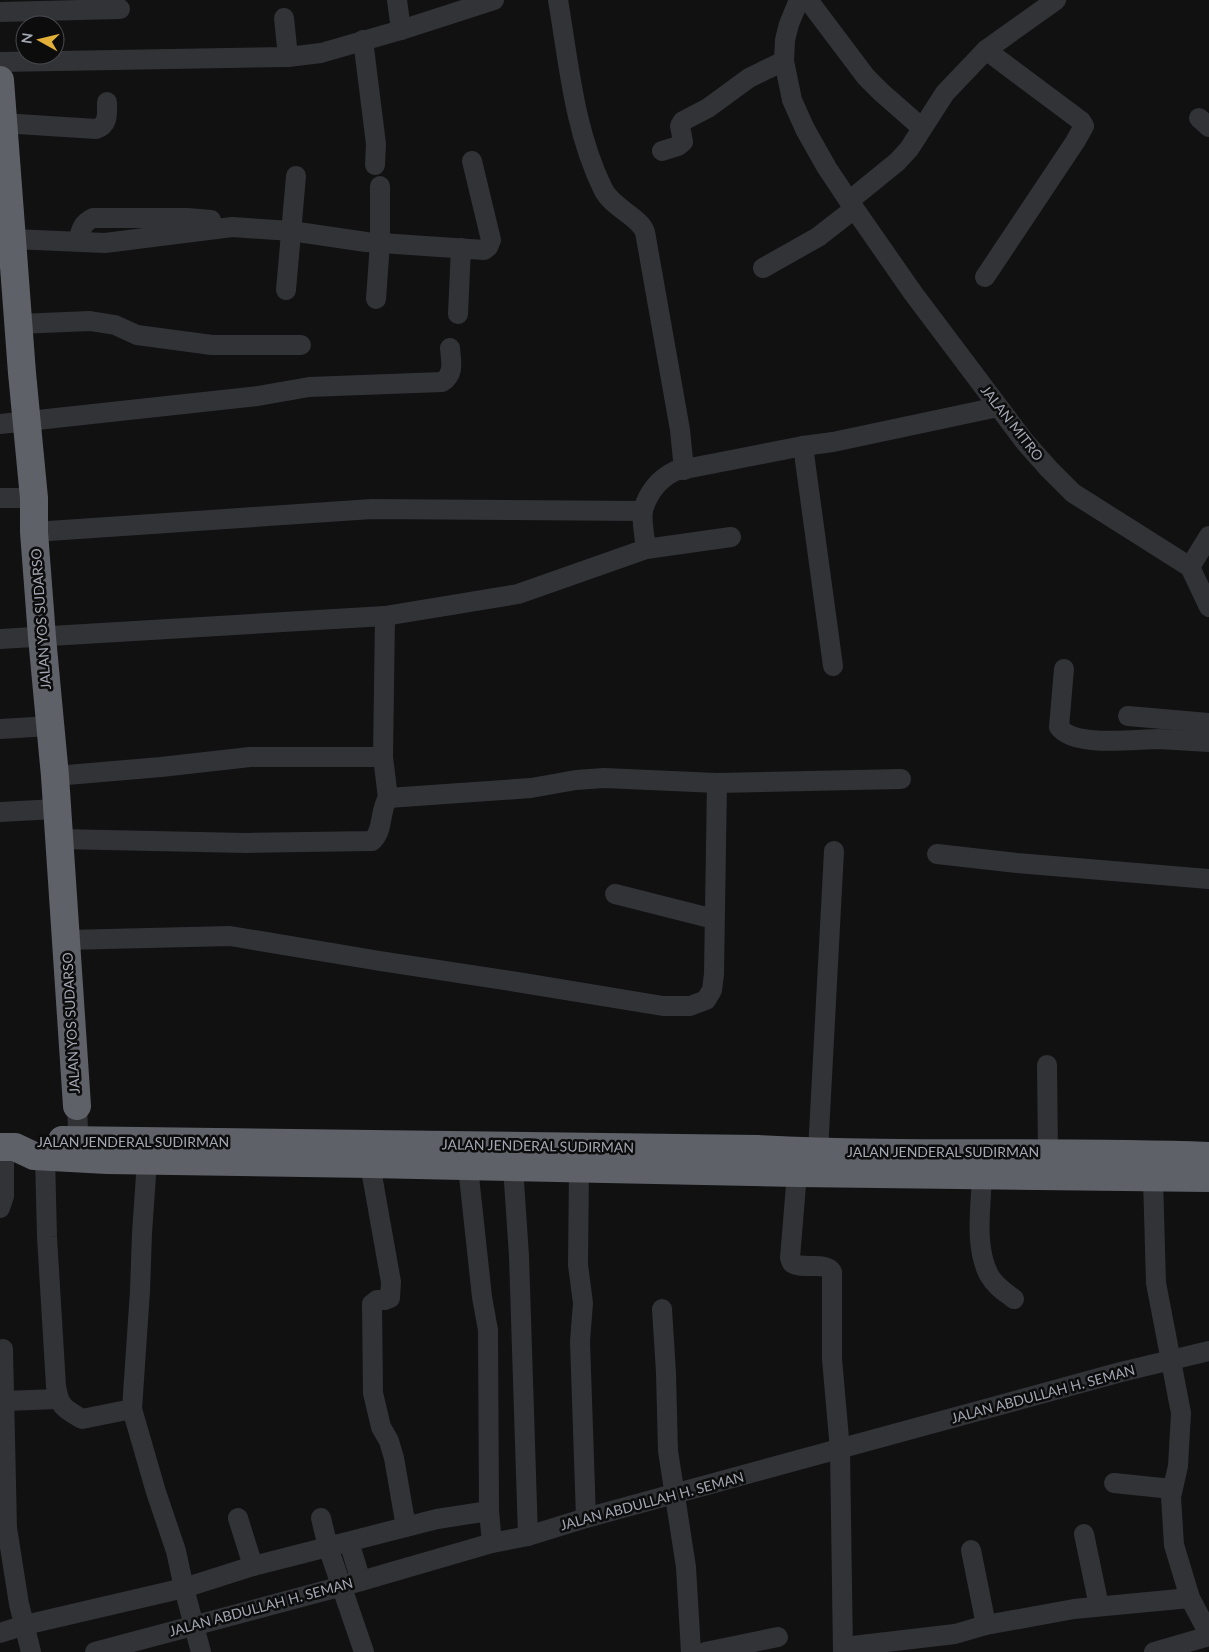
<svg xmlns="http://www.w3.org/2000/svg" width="1209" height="1652" font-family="Lato,sans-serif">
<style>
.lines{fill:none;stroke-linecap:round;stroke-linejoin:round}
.minor{stroke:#323337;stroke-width:20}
.highway{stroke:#5f6168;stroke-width:28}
.labels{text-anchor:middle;stroke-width:5;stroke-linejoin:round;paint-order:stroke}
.street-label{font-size:14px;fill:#a3a7b2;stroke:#0c0c0d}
</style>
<rect width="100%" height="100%" fill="#111112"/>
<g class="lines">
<g class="minor">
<polyline points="397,0 401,30"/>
<path d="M 558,0 C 569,64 574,130 603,189 C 612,208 639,216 645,232 L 680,430 L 684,470"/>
<polyline points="799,0 789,24 785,40 784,61 792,100 805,129 827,168 849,201 913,293 1025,442 1049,469 1073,493 1190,567 1209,607"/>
<polyline points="808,0 866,77 881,92 922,128"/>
<polyline points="0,12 120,9"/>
<polyline points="284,18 288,57"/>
<polyline points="363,40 376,144 375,165"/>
<polyline points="0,62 288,57 321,53 401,30 494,0"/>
<polyline points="1199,118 1209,127"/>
<path d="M 2,123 L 96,129 C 109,125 107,113 107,102"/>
<polyline points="662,151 678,146 683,142 680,126 683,121 708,108 749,78 784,61"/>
<polyline points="849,201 897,162 909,149 945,93 986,50 1056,0"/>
<polyline points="13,239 105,243 232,227 291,231 366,242 484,250 488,247 491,240 472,161"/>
<path d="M 78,241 C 81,230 82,223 93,218 L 187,218 L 211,220"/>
<polyline points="763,268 818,237 854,209"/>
<polyline points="985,277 1075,142 1084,126 1081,121 986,50"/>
<polyline points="286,290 296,176"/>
<polyline points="376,299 380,243 380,186"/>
<polyline points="458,314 461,248"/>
<polyline points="19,324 90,321 115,325 137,335 212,345 301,345"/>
<path d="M 0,424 L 258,396 L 309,387 L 442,382 C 455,374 451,361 450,348"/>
<polyline points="803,446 833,666"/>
<polyline points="0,498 34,498"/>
<polyline points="34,532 372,509 643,511"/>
<path d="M 646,549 C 645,538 641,520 643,510 C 648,493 659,479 675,471 L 803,446 L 833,442 L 998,407"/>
<polyline points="1190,567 1209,536"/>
<polyline points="0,639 385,616 518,594 646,549 731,537"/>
<path d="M 1064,669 L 1059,727 C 1074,748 1135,739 1159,739 C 1176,740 1192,741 1209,742"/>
<polyline points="1128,716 1209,723"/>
<polyline points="0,729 50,726"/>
<polyline points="55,776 161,767 250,757 383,757"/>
<polyline points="388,798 531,788 576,780 604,778 717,783 901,779"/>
<polyline points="0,812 56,809"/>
<path d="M 59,839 L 246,843 L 372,841 C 384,831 379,811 388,798 L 383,757 L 385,616"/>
<polyline points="937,854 1017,863 1209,879"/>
<polyline points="615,894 714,919"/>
<polyline points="66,940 230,936 380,961 517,982 663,1006 690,1006 706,1000 712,990 714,974 717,783"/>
<polyline points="1047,1065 1048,1153"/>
<polyline points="77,1106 79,1154"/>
<polyline points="818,1152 834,851"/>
<path d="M 45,1156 L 47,1237 L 56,1386 C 59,1407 65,1409 82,1419 L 132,1409"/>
<polyline points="147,1161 142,1233 140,1291 132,1409 156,1492 176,1551 184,1588 201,1652"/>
<polyline points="370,1164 391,1282 390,1298 385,1300 377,1300 372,1304 373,1393 381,1427 389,1441 394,1458 406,1527"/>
<polyline points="468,1167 482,1297 488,1330 489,1511 492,1543"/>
<polyline points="513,1167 519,1256 528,1536"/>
<polyline points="579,1168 578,1265 583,1303 580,1341 586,1518"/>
<path d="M 797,1173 L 790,1258 L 792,1263 C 803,1270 826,1261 832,1272 L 832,1359 L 840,1450 L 843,1652"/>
<path d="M 982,1175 C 981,1207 974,1246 989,1275 C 995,1286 1005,1292 1014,1299"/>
<polyline points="1153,1178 1156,1283 1181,1413 1178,1466 1171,1497 1174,1545 1190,1598 1209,1634"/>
<polyline points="0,1208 4,1196 4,1147"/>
<polyline points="662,1309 666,1373 668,1451 686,1567 691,1652"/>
<polyline points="3,1349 7,1528 19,1604 31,1652"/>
<polyline points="4,1401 58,1399"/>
<polyline points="1114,1483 1172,1489"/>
<polyline points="238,1518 253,1566"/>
<polyline points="321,1518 328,1547 364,1652"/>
<polyline points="1084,1534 1099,1606"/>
<polyline points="349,1542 361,1581"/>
<polyline points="971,1550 986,1625"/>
<polyline points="0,1633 25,1625 184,1588 253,1566 437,1519 489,1511"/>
<polyline points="844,1647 955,1634 986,1625 1074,1609 1190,1598"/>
<polyline points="95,1652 361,1581 492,1543 528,1536 586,1518 1121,1372 1209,1351"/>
<polyline points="705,1652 778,1637"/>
<polyline points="1154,1652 1209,1636"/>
</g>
<g class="highway">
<polyline points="0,80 22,373 34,498 34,532 42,637 55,776 77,1106"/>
<path d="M 62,1140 L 758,1149 C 908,1157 1059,1150 1209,1156"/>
<polyline points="0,1147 15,1147 34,1156 107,1160 370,1164 797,1173 1209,1178"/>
</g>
</g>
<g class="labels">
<g class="street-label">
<text transform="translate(1012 423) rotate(52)" y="5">JALAN MITRO</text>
<text transform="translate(41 619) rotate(-94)" y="5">JALAN YOS SUDARSO</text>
<text transform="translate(71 1023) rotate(-93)" y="5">JALAN YOS SUDARSO</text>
<text x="133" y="1147">JALAN JENDERAL SUDIRMAN</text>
<text transform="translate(538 1146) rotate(1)" y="5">JALAN JENDERAL SUDIRMAN</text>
<text x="943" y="1157">JALAN JENDERAL SUDIRMAN</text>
<text transform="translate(1043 1394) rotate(-15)" y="5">JALAN ABDULLAH H. SEMAN</text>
<text transform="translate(652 1501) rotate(-15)" y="5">JALAN ABDULLAH H. SEMAN</text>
<text transform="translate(261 1607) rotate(-15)" y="5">JALAN ABDULLAH H. SEMAN</text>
</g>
</g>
<g transform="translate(40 40) rotate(278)"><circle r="24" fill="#0c0c0d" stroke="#484a4f"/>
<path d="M0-4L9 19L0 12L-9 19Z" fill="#e2b039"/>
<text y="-8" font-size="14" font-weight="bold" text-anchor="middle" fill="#a3a7b2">N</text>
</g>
</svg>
